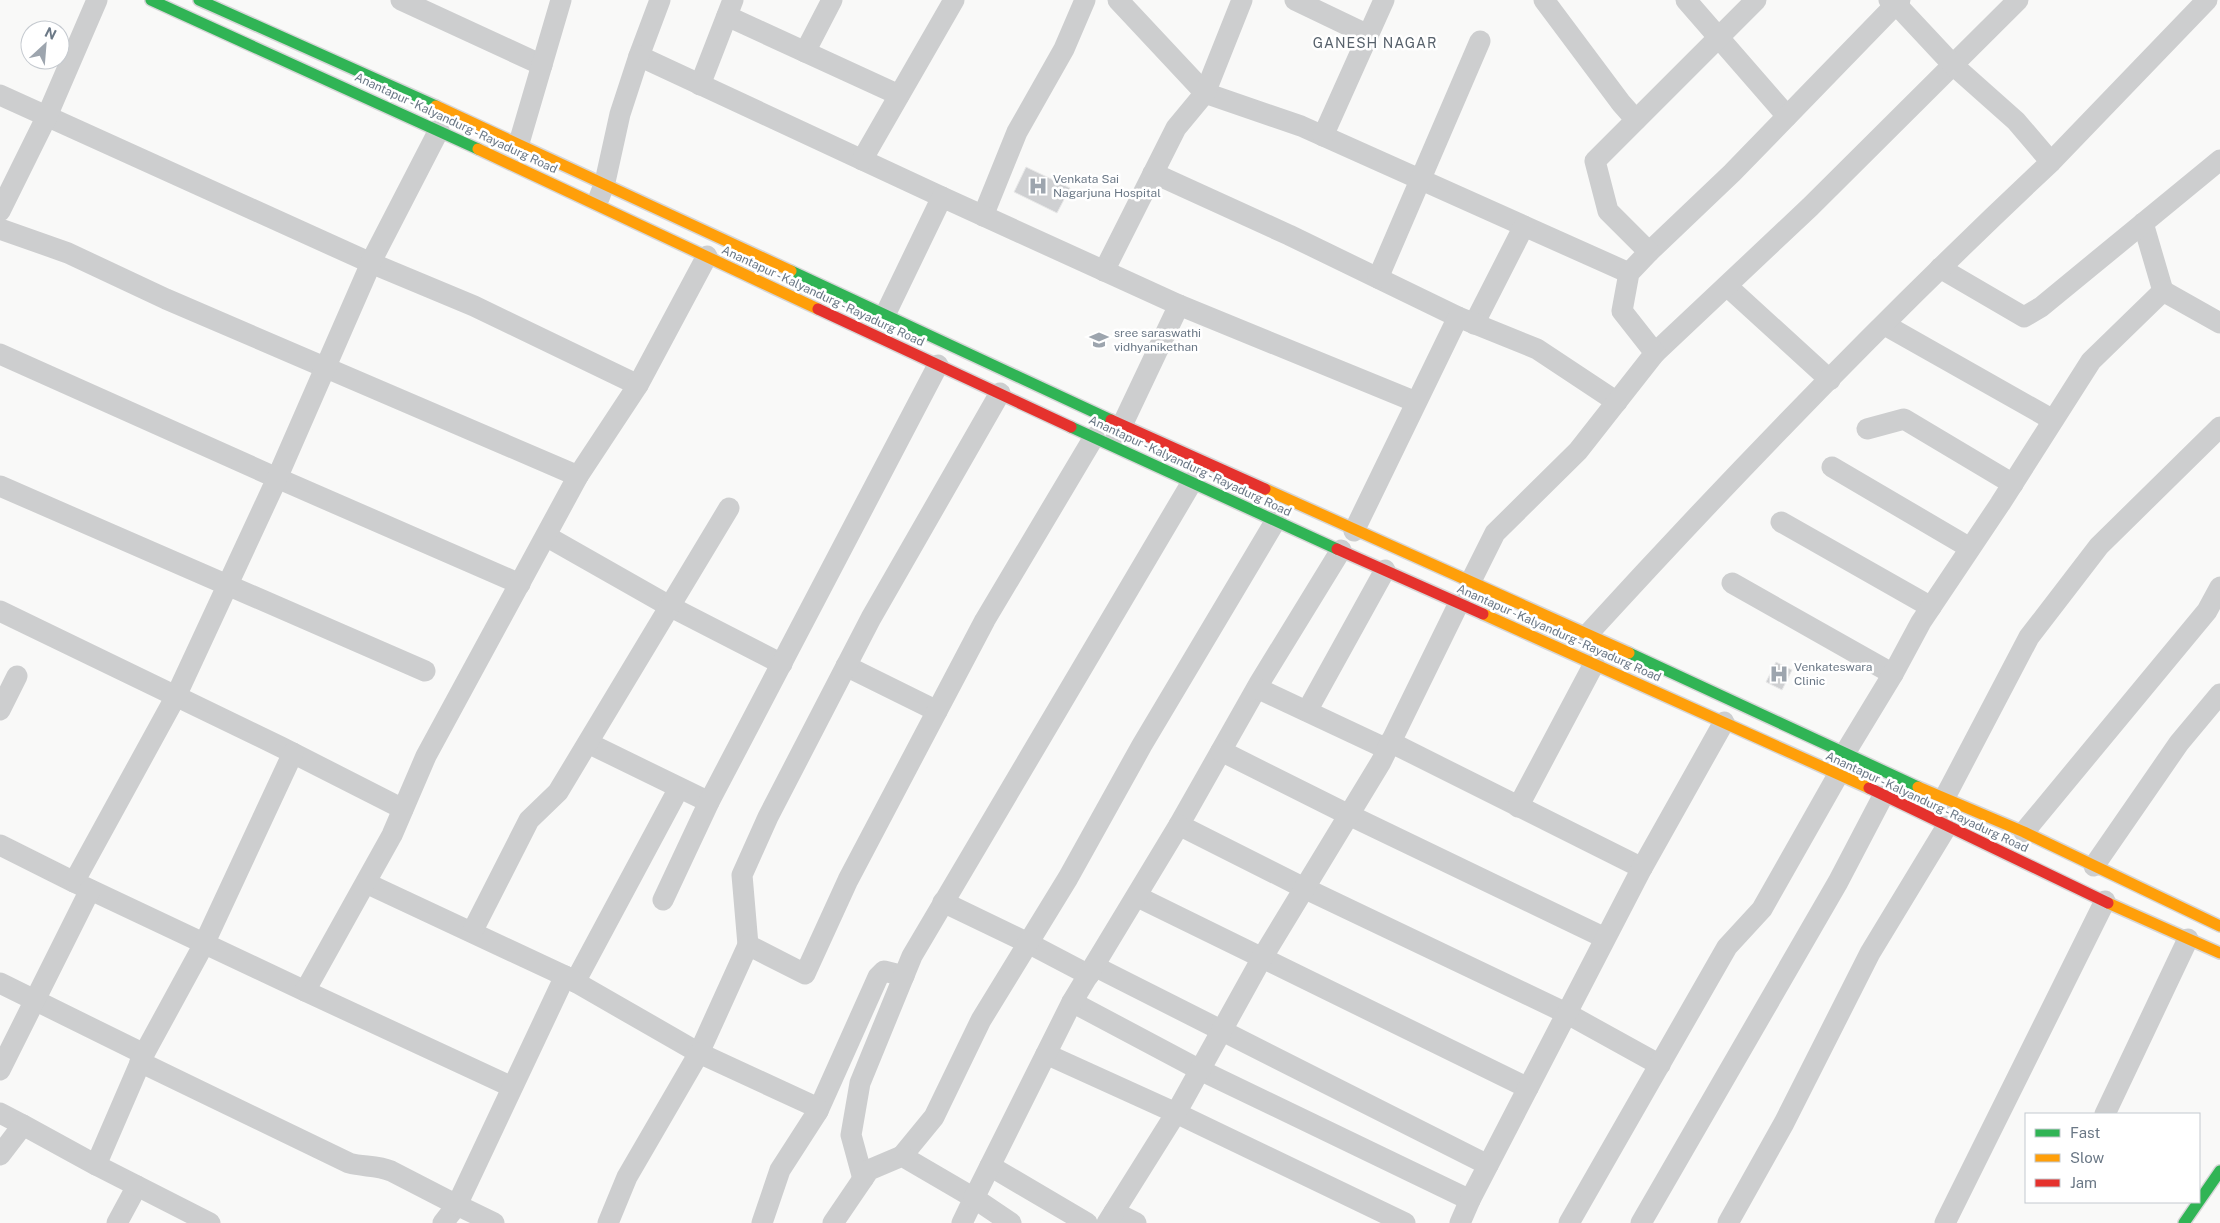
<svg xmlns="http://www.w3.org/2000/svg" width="2220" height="1223" font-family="'Public Sans',sans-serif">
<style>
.building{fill:#cfd0d2;stroke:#e8e8e8}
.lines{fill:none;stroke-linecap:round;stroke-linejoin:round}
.fast-casing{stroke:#d6d6d7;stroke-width:14}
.slow-casing{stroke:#d6d6d7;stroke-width:14}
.jam-casing{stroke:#d6d6d7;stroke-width:14}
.street{stroke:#cdcecf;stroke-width:21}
.fast{stroke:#30b455;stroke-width:11}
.slow{stroke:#ff9f0a;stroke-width:11}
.jam{stroke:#e5322d;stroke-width:11}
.labels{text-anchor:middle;stroke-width:5;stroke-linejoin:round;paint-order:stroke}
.street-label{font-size:12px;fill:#6b7886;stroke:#fff}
.poi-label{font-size:12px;fill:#6b7886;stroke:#fff;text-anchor:start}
.neighbourhood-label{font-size:14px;letter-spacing:1px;fill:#58626c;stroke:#fff}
</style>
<rect width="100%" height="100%" fill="#f9f9f8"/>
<g class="building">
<polygon points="1026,167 1070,188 1057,213 1014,192"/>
<polygon points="1776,662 1792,670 1782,690 1766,682"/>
</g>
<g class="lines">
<g class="fast-casing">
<g id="fast">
<polyline points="151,0 478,149"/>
<polyline points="199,0 436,106"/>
<polyline points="791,271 1111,420"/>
<polyline points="1071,427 1337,549"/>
<polyline points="1629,653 1918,787"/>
<polyline points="2184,1223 2220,1171"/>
</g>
</g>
<g class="slow-casing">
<g id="slow">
<polyline points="436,106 791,271"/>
<polyline points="478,149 818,309"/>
<polyline points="1265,489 1629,653"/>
<polyline points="1483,614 1869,788"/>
<polyline points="1918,787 2024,832 2220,926"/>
<polyline points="2108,903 2220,953"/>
</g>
</g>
<g class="jam-casing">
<g id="jam">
<polyline points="818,309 1071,427"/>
<polyline points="1111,420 1265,489"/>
<polyline points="1337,549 1483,614"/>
<polyline points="1869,788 2108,903"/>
</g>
</g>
<g class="street">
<polyline points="401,0 542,65"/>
<polyline points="660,0 639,56 942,197"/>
<polyline points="1118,0 1205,93 1301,126 1629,273"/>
<polyline points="1295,0 1368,35"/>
<polyline points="1544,0 1621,103 1636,120"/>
<polyline points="1686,0 1787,116"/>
<polyline points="727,16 899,95"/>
<polyline points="805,52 832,0"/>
<polyline points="700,85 733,0"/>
<polyline points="0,95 371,263 474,306 638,385"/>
<polyline points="1323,136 1384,0"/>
<polyline points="519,143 561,0"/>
<polyline points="862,160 954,0"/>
<polyline points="2051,162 2207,0"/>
<polyline points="1153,173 1289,235 1458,317"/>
<polyline points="599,198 605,182 620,114 639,56"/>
<polyline points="0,211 47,116 97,0"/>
<polyline points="983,216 1017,132 1064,49 1085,0"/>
<polyline points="2143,223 2163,291"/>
<polyline points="0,229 68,253 166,299 578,476"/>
<polyline points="1649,252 1732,173 1900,0"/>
<polyline points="1940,268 2024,317 2041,307 2220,160"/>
<polyline points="1104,271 1176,128 1205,93 1242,0"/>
<polyline points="1378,278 1480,41"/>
<polyline points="1727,286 1830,380"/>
<polyline points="885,315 942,197 1179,305 1416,402"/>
<polyline points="1474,324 1524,226"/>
<polyline points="1885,325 2053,420"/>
<polyline points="1655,353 1810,207 2018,0"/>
<polyline points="0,354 277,478 520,584"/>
<polyline points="1867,429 1904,419 2013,484"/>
<polyline points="1116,438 1179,305"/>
<polyline points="1832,467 1970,548"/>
<polyline points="0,486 425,671"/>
<polyline points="1781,522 1931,607"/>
<polyline points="1354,531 1458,317 1537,349 1617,402"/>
<polyline points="546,536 671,607 782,664"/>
<polyline points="1341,550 1260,682 1179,825 1304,888 1566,1013 1660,1065"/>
<polyline points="1470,583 1495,533 1578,451 1655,353 1622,311 1629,273 1649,252 1608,211 1595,161 1756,0"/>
<polyline points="1732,583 1893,674"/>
<polyline points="0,611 281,747 403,809"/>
<path d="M 1587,635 C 1736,472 1890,313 2051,162 L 2016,121 L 1953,65 L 1896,4 L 1889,0"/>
<polyline points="846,666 937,711"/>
<polyline points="1257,688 1387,749"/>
<polyline points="0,710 17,676"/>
<polyline points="1307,711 1385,570"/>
<polyline points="1390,742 1642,868"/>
<polyline points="588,743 709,802"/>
<polyline points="1221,751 1349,815 1605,938"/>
<polyline points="1845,753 1893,674 1921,622 2000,504 2091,361 2163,291 2220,323"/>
<polyline points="1944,799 2029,637 2099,546 2220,427"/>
<polyline points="1518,807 1594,664"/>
<polyline points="2024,832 2207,611 2220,587"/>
<polyline points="0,845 74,882"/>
<polyline points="2094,866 2179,743 2220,694"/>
<polyline points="366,883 565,976"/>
<polyline points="1138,897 1528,1088"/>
<polyline points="663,900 709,802 938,365"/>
<polyline points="943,902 1028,943 1089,975"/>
<polyline points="472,932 529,820 558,792 729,508"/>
<polyline points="748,945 742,875 768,817 871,618 1000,393"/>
<polyline points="1094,966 1488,1165"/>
<polyline points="575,982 679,788"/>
<polyline points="0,983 144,1054"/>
<polyline points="305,991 74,882 176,696 274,485 375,254 439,130"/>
<polyline points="1072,1002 1200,1070 1470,1200 1642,868 1724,722"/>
<polyline points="1046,1054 1176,1113 1405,1223"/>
<path d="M 140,1062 L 349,1163 C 363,1167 377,1165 391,1171 L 457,1205 L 443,1223"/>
<polyline points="0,1070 90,890"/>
<polyline points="512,1087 305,991 392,835 426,756 578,476 638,385 707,256"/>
<polyline points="818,1111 878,977 884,971 904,976"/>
<polyline points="0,1113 23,1125"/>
<polyline points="2105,1114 2188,939"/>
<polyline points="0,1155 23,1125 96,1165"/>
<polyline points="902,1156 934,1117 981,1020 1068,878 1142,745 1276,520"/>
<polyline points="990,1166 1087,1223"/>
<polyline points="863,1179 851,1135 860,1083 912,956 1192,482"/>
<polyline points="1114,1212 1136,1223"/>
<polyline points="117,1223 137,1186"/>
<polyline points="210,1223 96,1165 144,1054 204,944 293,753"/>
<polyline points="494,1223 457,1205 565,976 699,1053 748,945 805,974 848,880 985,620 1094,437"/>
<polyline points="608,1223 627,1177 699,1053 816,1107 818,1111 780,1170 762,1223"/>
<polyline points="833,1223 869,1170 902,1156 974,1198 962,1223"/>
<polyline points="1011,1223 974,1198 1072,1002 1179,825"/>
<polyline points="1107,1223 1176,1113 1262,958 1381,762 1459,603"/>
<polyline points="1460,1223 1470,1200"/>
<polyline points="1569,1223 1727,947 1762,909 1838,775"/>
<polyline points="1641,1223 1838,882 1883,796"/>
<polyline points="1728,1223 1784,1123 1870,953 1947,826"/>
<polyline points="1945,1223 2105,901"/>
</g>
<use href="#fast" class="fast"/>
<use href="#slow" class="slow"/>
<use href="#jam" class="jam"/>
</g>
<defs>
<g id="hospital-bare" transform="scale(1.5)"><path d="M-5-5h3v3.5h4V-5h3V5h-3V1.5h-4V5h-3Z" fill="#9da5ae" stroke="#fff" stroke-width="2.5" paint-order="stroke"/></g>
<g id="school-bare" transform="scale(1.5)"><path d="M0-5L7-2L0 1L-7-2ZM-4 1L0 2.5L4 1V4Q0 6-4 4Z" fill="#9da5ae" stroke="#fff" stroke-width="2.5" paint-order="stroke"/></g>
</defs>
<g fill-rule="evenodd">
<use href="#hospital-bare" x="1038" y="186"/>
<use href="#school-bare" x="1099" y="340"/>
<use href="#hospital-bare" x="1779" y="674"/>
</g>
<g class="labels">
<g class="street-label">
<text transform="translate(456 123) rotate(25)" y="4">Anantapur - Kalyandurg - Rayadurg Road</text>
<text transform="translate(823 296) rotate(25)" y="4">Anantapur - Kalyandurg - Rayadurg Road</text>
<text transform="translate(1190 466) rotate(25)" y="4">Anantapur - Kalyandurg - Rayadurg Road</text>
<text transform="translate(1559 633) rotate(24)" y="4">Anantapur - Kalyandurg - Rayadurg Road</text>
<text transform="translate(1927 802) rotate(25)" y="4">Anantapur - Kalyandurg - Rayadurg Road</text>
</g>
<g class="poi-label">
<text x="1053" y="183">Venkata Sai<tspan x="1053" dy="14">Nagarjuna Hospital</tspan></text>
<text x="1114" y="337">sree saraswathi<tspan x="1114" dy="14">vidhyanikethan</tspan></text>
<text x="1794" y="671">Venkateswara<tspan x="1794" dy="14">Clinic</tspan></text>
</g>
<g class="neighbourhood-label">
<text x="1375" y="48">GANESH NAGAR</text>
</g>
</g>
<rect x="2025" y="1113" width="175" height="90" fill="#ffffff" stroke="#c4c9cf"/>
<rect x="2035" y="1129" width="25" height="8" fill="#30b455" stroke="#c4c9cf"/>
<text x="2070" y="1138" font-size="15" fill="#6b7886">Fast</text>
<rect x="2035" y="1154" width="25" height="8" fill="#ff9f0a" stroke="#c4c9cf"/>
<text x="2070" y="1163" font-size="15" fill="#6b7886">Slow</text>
<rect x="2035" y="1179" width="25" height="8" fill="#e5322d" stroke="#c4c9cf"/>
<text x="2070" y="1188" font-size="15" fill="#6b7886">Jam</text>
<g transform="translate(45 45) rotate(26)"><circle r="24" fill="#ffffff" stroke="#c4c9cf"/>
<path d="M0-4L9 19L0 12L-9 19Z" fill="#9da5ae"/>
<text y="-8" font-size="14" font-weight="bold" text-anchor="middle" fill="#6b7886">N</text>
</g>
</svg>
